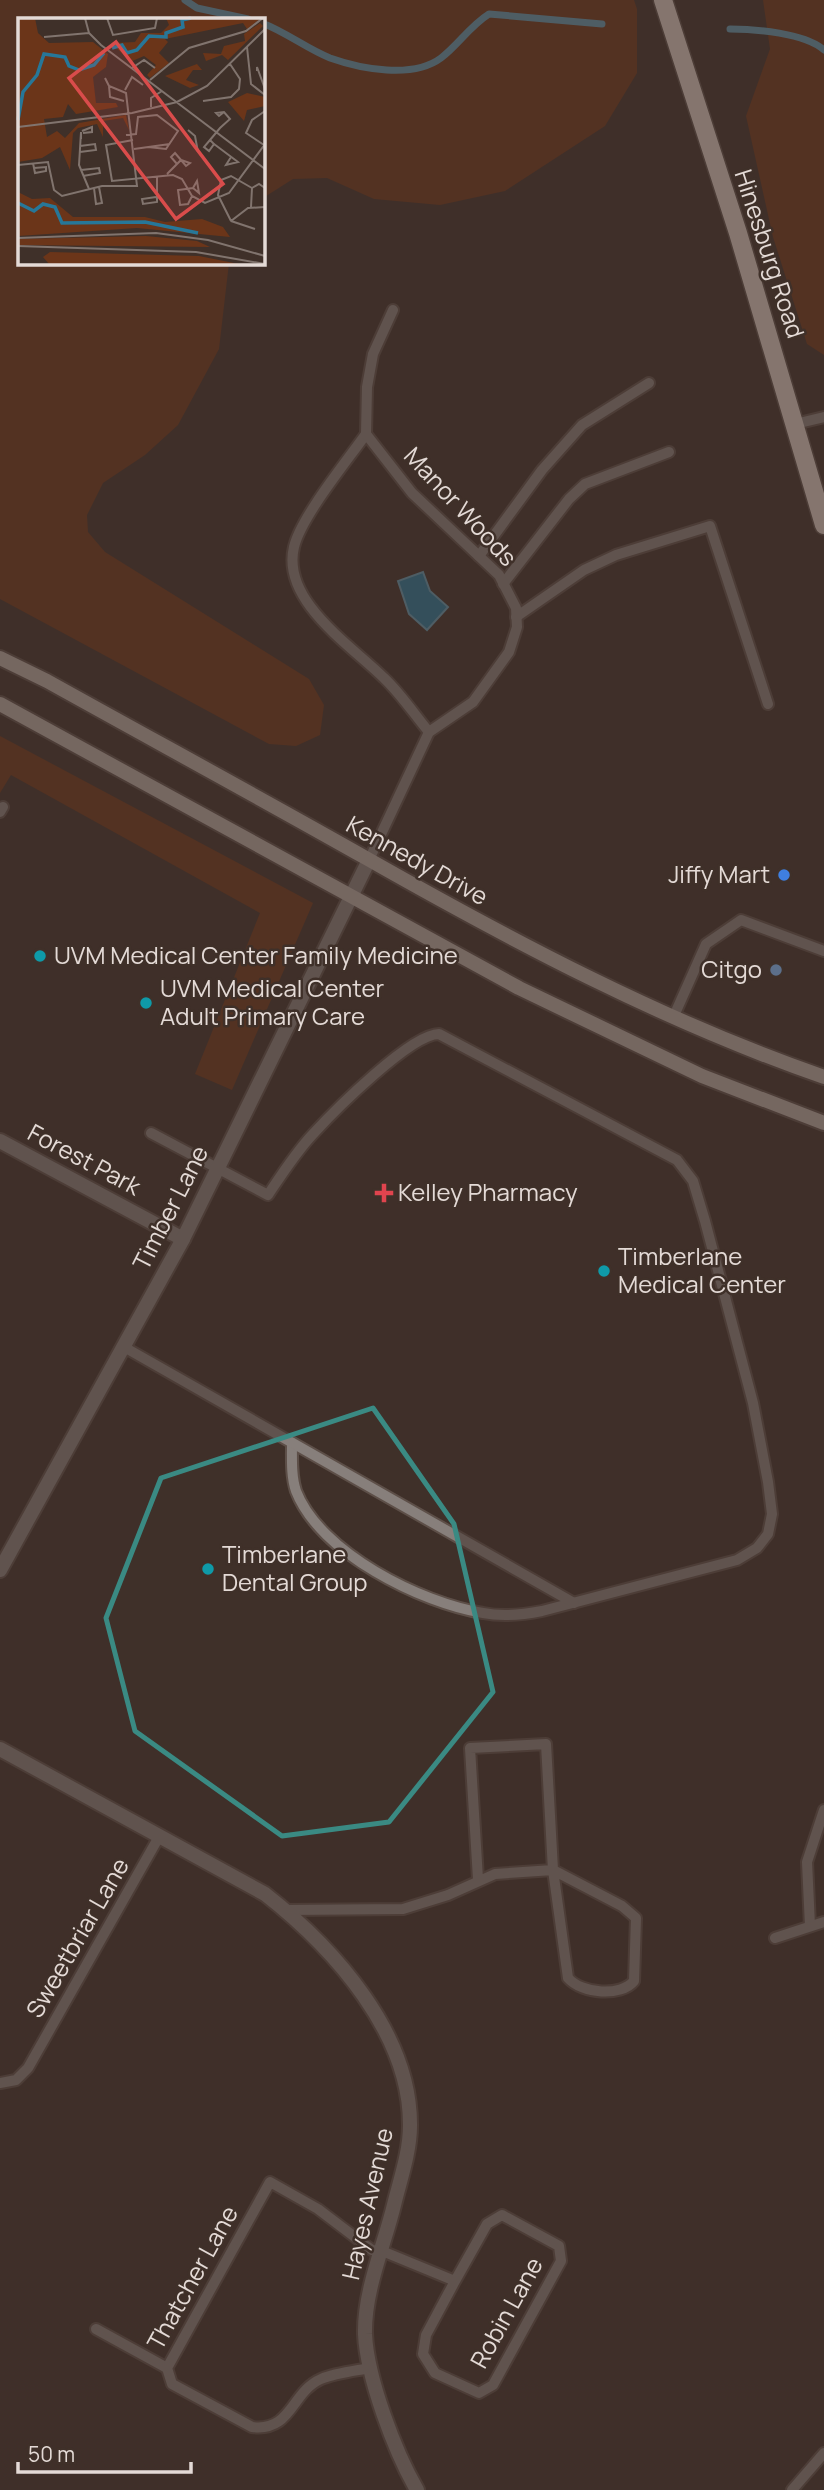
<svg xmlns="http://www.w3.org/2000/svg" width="824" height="2490" font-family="Manrope,sans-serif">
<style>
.green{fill:#6b3519}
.water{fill:#277798;stroke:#6095ab;stroke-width:2}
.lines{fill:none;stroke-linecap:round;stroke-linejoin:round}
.stream{stroke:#6095ab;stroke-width:7}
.service-casing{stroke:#5d4f48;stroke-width:14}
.minor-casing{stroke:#5d4f48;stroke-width:18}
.secondary-casing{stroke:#5d4f48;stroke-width:18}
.primary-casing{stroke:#5d4f48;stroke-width:21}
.service{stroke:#877f7b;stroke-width:10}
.minor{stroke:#877f7b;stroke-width:14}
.secondary{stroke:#b6aaa3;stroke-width:14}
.primary{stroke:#dacbc2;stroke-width:18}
.marked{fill:none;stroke:#3a8a83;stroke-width:5;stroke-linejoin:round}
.shop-dot{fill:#3f7fe0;stroke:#3f3029;stroke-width:2.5}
.culture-dot{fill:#0f9aa8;stroke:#3f3029;stroke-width:2.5}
.service-dot{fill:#5c6f8a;stroke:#3f3029;stroke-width:2.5}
.health-dot{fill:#e0444e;stroke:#3f3029;stroke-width:2.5}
.labels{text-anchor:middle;stroke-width:5;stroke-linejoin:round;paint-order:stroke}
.street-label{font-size:24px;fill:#e4dad6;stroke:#3f3029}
.poi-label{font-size:24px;fill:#e4dad6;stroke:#3f3029;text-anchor:start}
.inset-river{fill:none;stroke:#277798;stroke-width:3.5}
.inset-road{fill:none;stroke:#81746e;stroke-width:2}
.view{fill:#d94c4b;fill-opacity:0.15;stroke:#d94c4b;stroke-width:3.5}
.inset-edge{fill:none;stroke:#e4dad6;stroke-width:3.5}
</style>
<rect width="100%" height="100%" fill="#3f3029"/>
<g class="green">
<polygon points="0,0 634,0 637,9 637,73 605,126 505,191 440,205 374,199 327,178 293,179 263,198 262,19 19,19 19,262 229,263 219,349 178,425 145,455 103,483 87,515 88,532 105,552 309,679 324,705 320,735 296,746 269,744 0,599"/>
<polygon points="763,0 824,0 824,355 807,344 773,237 746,116 770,49"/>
<polygon points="0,736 313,903 232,1090 195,1074 260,913 11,775 0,793"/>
</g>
<polygon class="water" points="423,572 430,591 448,607 427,630 409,614 398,581"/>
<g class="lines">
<g class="stream">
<polyline points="185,0 197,8 248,19"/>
<path d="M 262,23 C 286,32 307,49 330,58 C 361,69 413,79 441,58 C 458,45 470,26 489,14 L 602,24"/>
<path d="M 730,29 C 755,29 805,33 824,50"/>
</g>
<g class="service-casing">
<g id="service">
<polyline points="795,424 824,417"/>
<path d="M 366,434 C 347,461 301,517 294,547 C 281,601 352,646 384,678 C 401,694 414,714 429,732"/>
<polyline points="479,556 542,470 582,425 649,383"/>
<polyline points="503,584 569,499 585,484 669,452"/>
<polyline points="516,617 584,570 616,555 710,526 768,704"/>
<polyline points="0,812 3,807"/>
<polyline points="369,860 429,732 473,702 509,652 517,627 516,608 499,575 412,493 366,434 367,387 373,354 393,310"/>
<polyline points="673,1018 706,944 741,920 824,951"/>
<path d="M 151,1133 L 268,1195 C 282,1174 296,1152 313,1134 C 335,1110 411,1034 439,1034 L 677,1160 L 693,1181 L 705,1221 L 753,1403 L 768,1482 L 772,1514 L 768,1534 L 757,1548 L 737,1560 L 542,1611 C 522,1615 503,1617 483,1613 C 421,1603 320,1553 296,1491 C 291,1476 292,1459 292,1443"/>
<polyline points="124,1347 574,1603"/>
<path d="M 285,1910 L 403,1909 L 448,1895 L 495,1874 L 553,1870 L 622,1906 L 636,1918 L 634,1981 C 621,1997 582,1994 568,1978 L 553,1870 L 546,1744 L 470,1748 L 478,1879"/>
<polyline points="810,1926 807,1862 824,1810"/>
<polyline points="775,1938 824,1922"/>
<polyline points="0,2083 16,2080 28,2068 160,1835"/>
<polyline points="96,2329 167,2368"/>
<path d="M 370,2368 C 354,2371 335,2373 321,2379 C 291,2392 292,2432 252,2427 L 172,2384 L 167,2368 L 270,2182 L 318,2209 L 372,2250 L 382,2251 L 455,2281 L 487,2224 L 502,2215 L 559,2246 L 561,2261 L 493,2385 L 479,2393 L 435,2373 L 423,2354 L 426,2335 L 455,2281"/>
<polyline points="792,2490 824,2453"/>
</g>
</g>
<g class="minor-casing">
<g id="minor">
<polyline points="0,1141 183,1239"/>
<polyline points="0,1570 183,1239 369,860"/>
<path d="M 0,1749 L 265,1894 C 334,1948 411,2034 410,2126 C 410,2152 400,2180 394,2205 C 384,2246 364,2291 365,2334 C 367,2378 395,2452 417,2490"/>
</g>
</g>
<g class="secondary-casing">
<g id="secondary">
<path d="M 0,658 L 47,681 C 153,740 260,798 366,858 C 514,942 663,1021 824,1077"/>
<polyline points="0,704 519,988 702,1076 824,1123"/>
</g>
</g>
<g class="primary-casing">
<polyline id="primary" points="663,0 738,233 824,525"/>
</g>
<use href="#service" class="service"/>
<use href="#minor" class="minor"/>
<use href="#secondary" class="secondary"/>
<use href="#primary" class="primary"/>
</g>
<path d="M0 0H824V2490H0ZM 373,1408 L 454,1524 L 493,1692 L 389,1822 L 282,1836 L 135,1731 L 106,1618 L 161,1478 Z" fill="#3f3029" fill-opacity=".55" fill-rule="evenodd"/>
<path class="marked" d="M 373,1408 L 454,1524 L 493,1692 L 389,1822 L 282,1836 L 135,1731 L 106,1618 L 161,1478 Z"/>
<circle class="shop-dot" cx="784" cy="875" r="7"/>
<g class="culture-dot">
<circle cx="40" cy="956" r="7"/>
<circle cx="146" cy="1003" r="7"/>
<circle cx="604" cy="1271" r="7"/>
<circle cx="208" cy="1569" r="7"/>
</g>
<circle class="service-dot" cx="776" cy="970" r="7"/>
<path class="health-dot" d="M380.5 1182.5h7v7h7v7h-7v7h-7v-7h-7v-7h7z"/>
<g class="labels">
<g class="street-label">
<text transform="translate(769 254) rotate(72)" y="8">Hinesburg Road</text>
<text transform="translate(460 507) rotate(47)" y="8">Manor Woods</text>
<text transform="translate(417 861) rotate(29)" y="8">Kennedy Drive</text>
<text transform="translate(84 1160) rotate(28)" y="8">Forest Park</text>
<text transform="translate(171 1208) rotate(-63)" y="8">Timber Lane</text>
<text transform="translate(78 1938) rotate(-60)" y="8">Sweetbriar Lane</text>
<text transform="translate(368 2204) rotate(-77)" y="8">Hayes Avenue</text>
<text transform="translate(193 2278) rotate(-61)" y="8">Thatcher Lane</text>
<text transform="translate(507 2313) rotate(-61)" y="8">Robin Lane</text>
</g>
<g class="poi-label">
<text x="770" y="883" text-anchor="end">Jiffy Mart</text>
<text x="54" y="964">UVM Medical Center Family Medicine</text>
<text x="762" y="978" text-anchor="end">Citgo</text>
<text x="160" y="997">UVM Medical Center<tspan x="160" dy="28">Adult Primary Care</tspan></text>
<text x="398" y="1201">Kelley Pharmacy</text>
<text x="618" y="1265">Timberlane<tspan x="618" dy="28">Medical Center</tspan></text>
<text x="222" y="1563">Timberlane<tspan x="222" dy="28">Dental Group</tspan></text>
</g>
</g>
<g transform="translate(18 18)">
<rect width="247" height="247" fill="#3f3029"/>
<path d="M 0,0 L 17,0 L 20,15 L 31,25 L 75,24 L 90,36 L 88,49 L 75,59 L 78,85 L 98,85 L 100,89 L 58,96 L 50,86 L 45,99 L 26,101 L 29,119 L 39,113 L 47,120 L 61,105 L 108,97 L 111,112 L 105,100 L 85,103 L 85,119 L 79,106 L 60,110 L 55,115 L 52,152 L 42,129 L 24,140 L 0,144 ZM 148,0 L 243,0 L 229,11 L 225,5 L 147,21 L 150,24 L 141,35 L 151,45 L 132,60 L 129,57 L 138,47 L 126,38 L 112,44 L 94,25 L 117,24 L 123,15 L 143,15 L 151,7 ZM 242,5 L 245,8 L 210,42 L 204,37 L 188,43 L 185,35 L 203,36 L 206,28 L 227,23 L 226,16 ZM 179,46 L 184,52 L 175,52 L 168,62 L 181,67 L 172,70 L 147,58 ZM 229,75 L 247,79 L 247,88 L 229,92 L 226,103 L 210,84 ZM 0,174 L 14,181 L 32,180 L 55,199 L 127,199 L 147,204 L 184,201 L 205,209 L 212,219 L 119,210 L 0,218 ZM 128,218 L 179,223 L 192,229 L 0,227 L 0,221 ZM 32,234 L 181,238 L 226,247 L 31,246 L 25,239 Z" fill="#6b3519"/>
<path class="inset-river" d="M 94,30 L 104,27 L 109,35 L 119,32 L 131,18 L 148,19 L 148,15 L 165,9 L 164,2 L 173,0M 0,102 L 5,74 L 19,57 L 26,36 L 47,39 L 51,48 L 61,52 L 76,47 L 86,35M 0,185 L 16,193 L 25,186 L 37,189 L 44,205 L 127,204 L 180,215"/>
<path class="inset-road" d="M 67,0 L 71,15 L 83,27 L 247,151M 89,0 L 95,17 L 137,10 L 139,0M 26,19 L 71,15M 229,29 L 233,66 L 247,77M 114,50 L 126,42 L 137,50M 239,53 L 239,49 L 247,71M 132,62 L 171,30 L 228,13 L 245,0M 91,68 L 92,79 L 106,83M 107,72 L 114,59 L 125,67M 185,83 L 213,79 L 221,71 L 222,61 L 212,46M 133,89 L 133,80 L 144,73M 0,109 L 114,95 L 159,84 L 189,68 L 247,11M 170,112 L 177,118 L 180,134M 64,113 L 74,109 L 74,114 L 65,115M 108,117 L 118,116 L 120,99 L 139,97 L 160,113 L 148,131 L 130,129M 63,121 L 63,114 L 61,147 L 71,171M 115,122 L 88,127 L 94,163 L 155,157 L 164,161 L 174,178 L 187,185 L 211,175 L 247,126M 192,122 L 196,126 L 191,133 L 186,129 L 192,122 L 202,110 L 212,101 L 206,94 L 198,95 L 201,98 L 206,94M 196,126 L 220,144 L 208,147 L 213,139M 246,127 L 228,115 L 234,102 L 247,93M 116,131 L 152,126M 62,134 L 78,132 L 77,126 L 62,128M 15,145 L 17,155 L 28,153 L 28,149 L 16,150M 0,147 L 30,144 L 36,172 L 44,178 L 84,168 L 119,168 L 108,75 L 91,68 L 87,60M 63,152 L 81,150 L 82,155 L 65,158M 149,156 L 163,142 L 172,145 L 168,148 L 163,142 L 157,135 L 153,139 L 159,146M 76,170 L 78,186 L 84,185 L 81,169M 174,178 L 170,186 L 162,187 L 160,172 L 175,170 L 179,163 L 181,175 L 175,170M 138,179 L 124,181 L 125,186 L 139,184 L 139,158M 233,189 L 234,170 L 241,166 L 247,170M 213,203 L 200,177 L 203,162 L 213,158 L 234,170M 213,203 L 230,190 L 247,189M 213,203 L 237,211M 0,220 L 138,215 L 190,222 L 247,238M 0,228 L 178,234 L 247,246"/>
<path class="view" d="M 98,24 L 205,166 L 158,201 L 51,60 Z"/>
<rect width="247" height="247" class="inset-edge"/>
</g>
<path d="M18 2462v10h173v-10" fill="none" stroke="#e4dad6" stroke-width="3.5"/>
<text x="28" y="2462" font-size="21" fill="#e4dad6" stroke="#3f3029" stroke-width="5" paint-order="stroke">50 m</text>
</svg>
